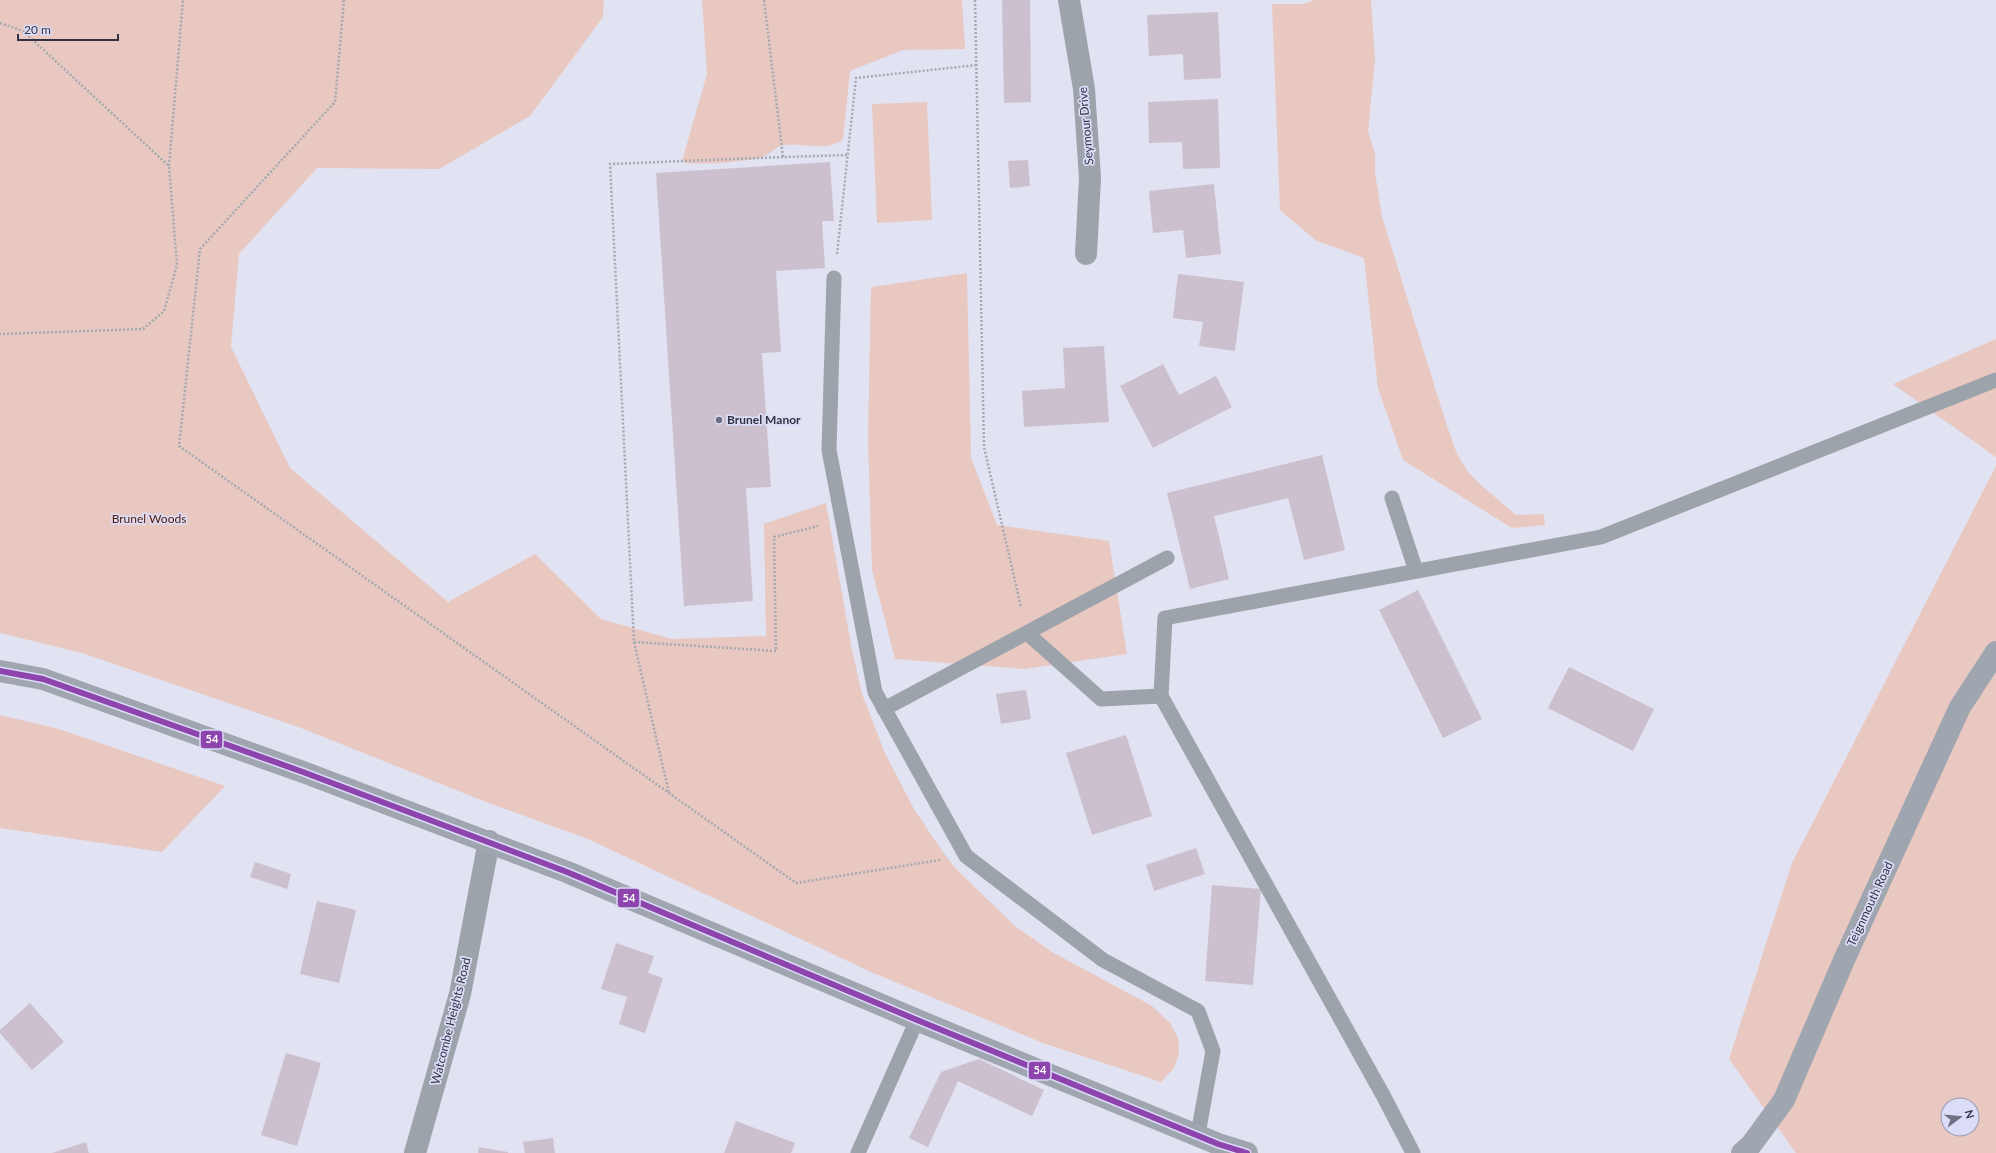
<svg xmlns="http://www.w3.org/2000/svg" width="1996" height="1153" font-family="Lato,sans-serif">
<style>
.green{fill:#e9c8c1;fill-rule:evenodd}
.building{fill:#ccc0ce}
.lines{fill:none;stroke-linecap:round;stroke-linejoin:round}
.path{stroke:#a5a9b1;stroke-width:2.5;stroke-dasharray:2 2;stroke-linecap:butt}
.lane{stroke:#9da3aa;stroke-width:15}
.street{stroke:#9da3aa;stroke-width:22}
.primary{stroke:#a0a6af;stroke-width:22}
.bus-1-casing{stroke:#dbdcf8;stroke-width:9}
.bus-1{stroke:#8e44ad;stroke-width:6}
.poi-dot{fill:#6f7081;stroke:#dbdcf8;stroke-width:1.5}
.labels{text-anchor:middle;stroke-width:3.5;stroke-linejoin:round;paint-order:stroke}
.street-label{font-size:12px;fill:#323244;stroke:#dbdcf8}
.poi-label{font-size:12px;font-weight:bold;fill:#323244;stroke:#dbdcf8;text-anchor:start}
.park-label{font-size:12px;fill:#541a00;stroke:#dbdcf8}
.line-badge{stroke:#dbdcf8;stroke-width:1.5}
.badge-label{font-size:11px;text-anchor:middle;font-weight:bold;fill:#fff}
</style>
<rect width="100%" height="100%" fill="#e1e2f2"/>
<g class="green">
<polygon points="0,0 604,0 603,17 530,116 439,169 317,168 239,254 231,347 290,468 448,602 535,554 601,619 672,639 766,636 764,524 826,503 852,650 862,694 885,753 914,809 940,848 955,868 1015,926 1052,952 1152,1006 1170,1023 1178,1038 1179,1053 1174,1068 1161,1082 1043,1043 871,972 588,839 486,802 301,728 82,653 0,633"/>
<path d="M 702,0 L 962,0 L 965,49 L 903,50 L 850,71 L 843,139 C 828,153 802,142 784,145 C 775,147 770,154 762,157 C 747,162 701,165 685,163 L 682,161 L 707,74 Z"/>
<polygon points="1315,0 1371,0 1375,60 1368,131 1375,154 1375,172 1382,217 1447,426 1457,454 1468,472 1482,486 1516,515 1544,514 1545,525 1512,528 1403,460 1378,388 1364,258 1315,240 1280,210 1272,4 1303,4"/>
<polygon points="927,102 932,220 877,223 872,104"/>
<polygon points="967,273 971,458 997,525 1109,541 1127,654 1024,669 895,659 872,570 868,439 871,287"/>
<polygon points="1996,339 1996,457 1893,384"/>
<path d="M 1996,466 L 1996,1153 L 1796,1153 L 1729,1059 L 1792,863 ZM 1948,1105 L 1972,1105 L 1972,1129 L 1948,1129 Z"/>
<polygon points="0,715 59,729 225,786 162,852 0,828"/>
</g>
<g class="building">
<polygon points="1002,0 1030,0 1031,102 1004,103"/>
<polygon points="1218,12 1221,78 1184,80 1183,54 1149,56 1147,15"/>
<polygon points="1218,99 1220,168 1183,169 1182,142 1149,143 1148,102"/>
<polygon points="1028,160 1030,186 1010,188 1008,161"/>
<polygon points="830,162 834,221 822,221 825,268 776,271 781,352 762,353 771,487 746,488 753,601 684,606 656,173"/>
<polygon points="1214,184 1221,254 1186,258 1183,230 1153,233 1149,191"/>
<polygon points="1178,274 1244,282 1235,351 1199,346 1203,322 1173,318"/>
<polygon points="1104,346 1109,422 1024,427 1022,391 1065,388 1063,348"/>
<polygon points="1163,364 1179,395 1216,376 1232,407 1153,448 1120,386"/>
<polygon points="1322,455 1345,550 1304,560 1288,498 1214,516 1229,579 1190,589 1167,493"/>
<polygon points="1418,590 1482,719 1443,738 1379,610"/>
<polygon points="1569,667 1654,709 1633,751 1548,708"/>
<polygon points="1026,690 1031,719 1001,724 996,694"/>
<polygon points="1126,735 1152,816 1092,835 1066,753"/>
<polygon points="1196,848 1205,874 1154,891 1146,865"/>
<polygon points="255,862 291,874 287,889 250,877"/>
<polygon points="1212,885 1261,889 1253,985 1205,981"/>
<polygon points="317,901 356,910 339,983 300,974"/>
<polygon points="616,943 654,956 648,973 663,978 645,1033 619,1024 627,997 601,989"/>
<polygon points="30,1003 64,1042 32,1070 0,1033 0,1030"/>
<polygon points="286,1053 321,1063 297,1146 261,1135"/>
<polygon points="979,1059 1044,1090 1032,1116 958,1081 928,1147 909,1138 941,1072"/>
<polygon points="736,1121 795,1143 791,1153 724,1153"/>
<polygon points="553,1138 555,1153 525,1153 523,1142"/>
<polygon points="86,1142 89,1153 52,1153"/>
<polygon points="479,1147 508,1152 508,1153 478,1153"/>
</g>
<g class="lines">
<g class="path">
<polyline points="344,0 335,102 200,249 179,446 796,883 940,860"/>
<polyline points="764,0 783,157 848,155"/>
<polyline points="975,0 984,447 1021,607"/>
<polyline points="0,23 23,31 169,166 177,265 164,311 143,329 0,334"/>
<polyline points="783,157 610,164 634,642 776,651 774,537 818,526"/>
<polyline points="169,166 183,0"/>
<polyline points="837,254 856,78 977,65"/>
<polyline points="634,642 669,793"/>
</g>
<g class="lane">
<polyline points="834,278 829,450 875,692 966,856 1103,960 1198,1011 1213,1051 1198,1134"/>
<polyline points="1392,498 1416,571"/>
<polyline points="1027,633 1101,699 1161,696"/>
<polyline points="884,709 1167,558"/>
<polyline points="858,1153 917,1020"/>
<polyline points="1413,1153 1384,1097 1161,696 1165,618 1601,537 1996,380"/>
</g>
<g class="street">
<polyline points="1069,0 1084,89 1090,178 1086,254"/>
<polyline points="415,1153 460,994 489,841"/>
</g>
<g class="primary">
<polyline points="0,671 43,679 303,772 567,872 917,1020 1218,1144 1247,1153"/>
<polyline points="1742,1153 1751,1145 1784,1100 1844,960 1960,707 1996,652"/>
</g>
<g class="bus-1-casing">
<polyline id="bus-1" points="0,671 43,679 303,772 567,872 917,1020 1218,1144 1247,1153"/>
</g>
<use href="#bus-1" class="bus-1"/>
</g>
<circle class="poi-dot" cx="719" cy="420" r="4"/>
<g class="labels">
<g class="street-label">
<text transform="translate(1086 126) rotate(-95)" y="4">Seymour Drive</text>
<text transform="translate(1870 904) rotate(-65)" y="4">Teignmouth Road</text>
<text transform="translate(451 1021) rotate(-76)" y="4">Watcombe Heights Road</text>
</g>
<g class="poi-label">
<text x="727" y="424">Brunel Manor</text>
</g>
<g class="park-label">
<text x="149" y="523">Brunel Woods</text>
</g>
</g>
<g class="line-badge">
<rect x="200" y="730" width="23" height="19" rx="4" fill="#8e44ad"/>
<rect x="617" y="888" width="23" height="20" rx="4" fill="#8e44ad"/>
<rect x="1028" y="1061" width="23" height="19" rx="4" fill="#8e44ad"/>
</g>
<g class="badge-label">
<text x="212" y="743">54</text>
<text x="629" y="902">54</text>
<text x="1040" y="1074">54</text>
</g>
<g transform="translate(1960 1117) rotate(74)"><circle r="19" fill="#dbdcf8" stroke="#9798b0"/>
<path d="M0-3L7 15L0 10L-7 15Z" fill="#6f7081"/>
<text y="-6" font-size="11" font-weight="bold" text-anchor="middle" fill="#323244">N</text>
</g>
<path d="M18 34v6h100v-6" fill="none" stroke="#323244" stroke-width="2"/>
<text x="24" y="34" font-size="12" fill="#323244" stroke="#dbdcf8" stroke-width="3" paint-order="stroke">20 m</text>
</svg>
